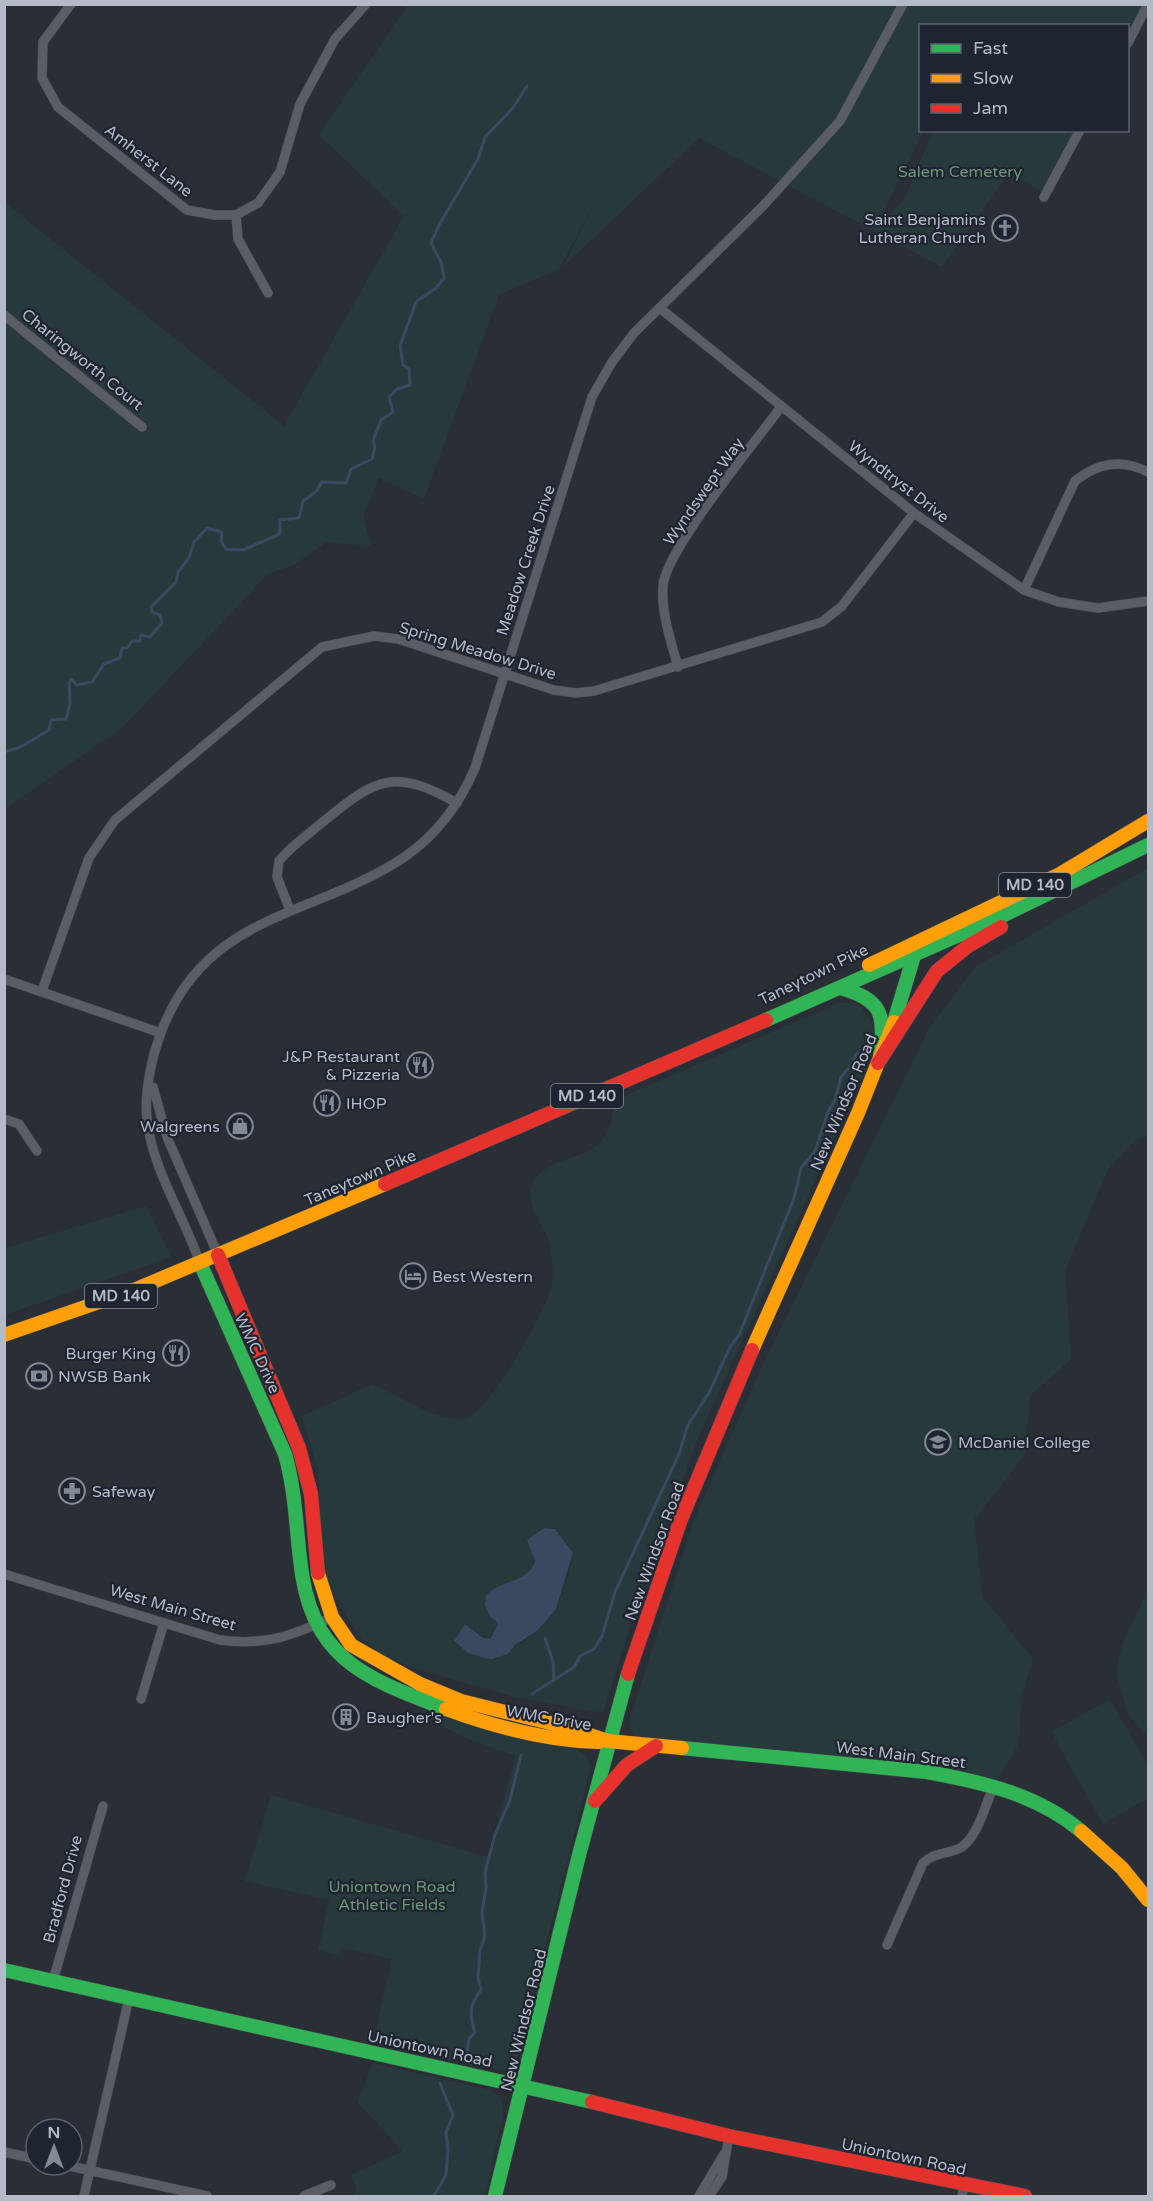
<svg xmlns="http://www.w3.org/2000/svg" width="1153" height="2201" font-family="'Varela Round',sans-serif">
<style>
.green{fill:#27393b;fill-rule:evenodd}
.water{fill:#3a495f}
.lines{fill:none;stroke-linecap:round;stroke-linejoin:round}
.stream{stroke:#3a495f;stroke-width:3}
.street-casing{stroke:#464a4f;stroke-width:10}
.fast-casing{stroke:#484b53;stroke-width:15}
.slow-casing{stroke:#484b53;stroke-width:15}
.jam-casing{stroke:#484b53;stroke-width:15}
.street{stroke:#5a5d64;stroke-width:9}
.fast{stroke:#30b455;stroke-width:14}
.slow{stroke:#ff9f0a;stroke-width:14}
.jam{stroke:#e5322d;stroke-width:14}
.labels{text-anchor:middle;stroke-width:4.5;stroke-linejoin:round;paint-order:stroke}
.shield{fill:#1e2530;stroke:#878e99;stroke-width:1.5}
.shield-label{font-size:15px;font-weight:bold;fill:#b4bbc6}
.street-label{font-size:16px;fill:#b4bbc6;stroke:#1e2530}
.park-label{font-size:16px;fill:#6d9676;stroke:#1e2530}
.poi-label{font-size:16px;fill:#b4bbc6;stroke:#1e2530;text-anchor:start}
</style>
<rect width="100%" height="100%" fill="#2a2f36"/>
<g class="green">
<polygon points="408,5 1144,5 1128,36 1128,26 920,26 920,130 924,131 875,228 904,200 933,131 1077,131 1044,192 1009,173 942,267 699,138 563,267 595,202 559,269 499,295 424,499 379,478 363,515 371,546 327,542 294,565 268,574 123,727 5,809 4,202 284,426 404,216 319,135"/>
<polygon points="1148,868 1148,1134 1136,1140 1108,1169 1065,1271 1071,1359 1030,1396 1025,1455 974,1520 983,1597 1033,1659 1021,1698 1019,1744 994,1785 645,1742 635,1736 628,1724 694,1520 763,1364 930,1027 975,967"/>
<path d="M 856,1002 L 878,1030 L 875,1049 L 700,1433 L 644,1582 L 603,1713 L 518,1698 L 413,1668 L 379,1653 L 358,1634 L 328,1585 L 321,1531 L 318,1470 L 302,1416 L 373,1384 C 397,1395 436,1420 461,1420 C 486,1420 548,1308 552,1284 C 554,1272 552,1249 548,1239 C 542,1223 526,1205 531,1188 C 543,1152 593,1165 608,1131 C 612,1122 613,1110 615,1100 L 839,1003 ZM 544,1528 L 555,1529 L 572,1551 C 574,1573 554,1616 537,1631 C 527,1640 515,1643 508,1654 C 486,1656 471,1658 454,1642 L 465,1624 L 489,1640 L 498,1625 L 495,1620 L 490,1617 L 487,1600 L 499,1586 L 528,1574 L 535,1561 L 527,1540 Z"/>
<polygon points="146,1206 171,1257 5,1315 5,1248"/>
<polygon points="1148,1590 1148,1736 1129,1716 1117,1677 1118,1659 1123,1642"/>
<polygon points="1110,1699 1148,1766 1148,1798 1103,1824 1051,1732"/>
<polygon points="431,1710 460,1721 576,1749 587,1757 591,1767 516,2064 504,2070 483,2068 373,2042 392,1959 341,1948 339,1956 318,1950 329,1900 245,1881 271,1795 488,1857 516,1756 468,1739 428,1719"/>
<path d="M 372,2063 L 491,2090 C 502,2097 504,2102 503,2115 L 485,2196 L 353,2196 L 356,2187 L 351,2175 L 403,2151 L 358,2103 Z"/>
</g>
<path class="water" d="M 544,1528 L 555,1529 L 573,1553 L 556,1609 L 537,1631 L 515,1645 L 508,1654 L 492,1659 L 484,1658 L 468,1653 L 454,1641 L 465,1624 L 482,1637 L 490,1639 L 498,1625 L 495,1620 L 490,1617 L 485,1605 L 486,1596 C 499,1579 528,1584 535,1561 L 527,1540 Z"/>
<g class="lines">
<g class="stream">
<path d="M 4,755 L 6,751 C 20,750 36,737 49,730 L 51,720 L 66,719 L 70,704 L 69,683 L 71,679 L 77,685 L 92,682 L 104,664 L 120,658 L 122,648 L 127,648 L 132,641 L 140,641 L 141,635 L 150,637 L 162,623 L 160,615 L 152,612 L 151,607 L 176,582 L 178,572 L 189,558 L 194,542 L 207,528 L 222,532 L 221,541 L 226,549 L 243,550 L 280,534 L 280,520 L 299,518 L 303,501 L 318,490 L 321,482 L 346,483 L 351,469 L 372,459 L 375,447 L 373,441 L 381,420 L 393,412 L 389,397 L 397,389 L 410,385 L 409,369 L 403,365 L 400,346 L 416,302 L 436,288 L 444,278 L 441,262 L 431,243 L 439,225 L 478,159 L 485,137 L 513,108 L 527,86"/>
<polyline points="545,1638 553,1662 554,1679"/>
<polyline points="532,1694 574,1667 580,1656 594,1649 602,1636 615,1592 679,1454 688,1425 709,1393 730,1347 739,1335 794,1198 801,1168 815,1151 828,1112 835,1100 841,1077 852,1064 856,1054 866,1053"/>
<path d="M 462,2055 L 467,2051 L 469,2039 L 475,2032 C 469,2014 469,2006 481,1990 L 478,1977 L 480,1950 L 485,1937 L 482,1913 L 486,1888 L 485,1872 L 495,1835 L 510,1800 L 521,1755"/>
<polyline points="434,2196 446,2175 448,2150 446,2132 453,2115 440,2083"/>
</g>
<g class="street-casing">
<g id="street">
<polyline points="71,4 43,42 42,78 58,107 187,210 215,215 236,215 258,203 280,172 300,104 335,39 366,4"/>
<polyline points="1128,43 1148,4"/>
<polyline points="1044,197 1080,130"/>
<polyline points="236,215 238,239 268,293"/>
<polyline points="661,309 914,513 1024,590 1059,602 1098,608 1148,601"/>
<polyline points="4,315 142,427"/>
<path d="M 1024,590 L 1075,481 C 1098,463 1121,458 1148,472"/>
<path d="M 678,667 C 671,641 661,613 663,586 C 665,551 756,441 781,407"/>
<path d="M 290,910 L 277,877 L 279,861 C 291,846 309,834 324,821 C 376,778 395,768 457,803"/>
<polyline points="4,979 161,1033"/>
<polyline points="42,991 89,858 115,820 322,647 374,636 398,639 554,690 576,693 594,691 822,622 842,606 914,513"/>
<polyline points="153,1087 167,1137 218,1255"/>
<polyline points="4,1119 19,1124 37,1151"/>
<path d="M 200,1263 C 184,1216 152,1169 147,1119 C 144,1091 152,1056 162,1030 C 208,911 316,917 406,856 C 437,834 460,803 475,768 L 592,397 L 612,362 L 634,333 L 763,206 L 840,121 L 903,4"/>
<path d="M 4,1574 L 220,1640 C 264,1646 293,1636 332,1617"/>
<polyline points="141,1699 164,1623"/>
<path d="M 887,1945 L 923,1863 C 933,1853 946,1854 958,1849 C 977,1841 986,1803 994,1785"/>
<polyline points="53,1981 103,1806"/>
<polyline points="4,2152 36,2159"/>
<polyline points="65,2165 207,2196"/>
<polyline points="84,2196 129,1998"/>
<polyline points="304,2196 331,2185"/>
<polyline points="699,2196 724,2154"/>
<polyline points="709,2196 722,2177 729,2136"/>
<polyline points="962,2196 964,2186"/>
</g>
</g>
<g class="fast-casing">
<g id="fast">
<path d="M 840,988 C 881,999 886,1014 880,1054"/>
<polyline points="766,1020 1002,916 1148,845"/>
<polyline points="894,1022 916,949"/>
<path d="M 200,1263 L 285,1454 C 295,1489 296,1524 300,1559 C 310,1658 362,1677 446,1709"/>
<path d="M 682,1748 L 927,1772 C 982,1782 1037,1794 1081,1831"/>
<polyline points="4,1970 592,2102"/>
<polyline points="495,2196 579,1855 628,1674"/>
</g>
</g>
<g class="slow-casing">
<g id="slow">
<polyline points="869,965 1060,874 1148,821"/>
<polyline points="4,1335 134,1290 385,1184"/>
<polyline points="752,1350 858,1113 894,1022"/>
<polyline points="318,1573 332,1617 351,1645 420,1684 461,1701 558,1725 608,1741 682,1748"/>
<path d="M 446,1709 C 495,1727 547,1741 599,1742"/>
<polyline points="1081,1831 1122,1868 1148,1900"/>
</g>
</g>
<g class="jam-casing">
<g id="jam">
<polyline points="878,1063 937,971 968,946 1001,927"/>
<polyline points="385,1184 766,1020"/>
<polyline points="218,1255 299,1448 311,1494 318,1573"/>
<polyline points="628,1674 681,1519 752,1350"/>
<polyline points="595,1801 627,1765 656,1746"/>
<polyline points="592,2102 729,2136 1025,2196"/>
</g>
</g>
<use href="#street" class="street"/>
<use href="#fast" class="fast"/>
<use href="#slow" class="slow"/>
<use href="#jam" class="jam"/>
</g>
<defs>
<g id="church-ring" transform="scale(1.35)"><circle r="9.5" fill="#1e2530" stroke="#848a94" stroke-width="1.5"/><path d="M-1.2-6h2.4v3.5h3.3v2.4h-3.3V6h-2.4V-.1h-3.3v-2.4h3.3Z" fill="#848a94"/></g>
<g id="restaurant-ring" transform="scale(1.35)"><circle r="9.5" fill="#1e2530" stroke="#848a94" stroke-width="1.5"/><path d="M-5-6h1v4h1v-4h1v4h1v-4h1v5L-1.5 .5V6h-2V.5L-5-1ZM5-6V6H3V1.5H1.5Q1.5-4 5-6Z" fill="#848a94"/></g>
<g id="shop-ring" transform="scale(1.35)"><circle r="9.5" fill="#1e2530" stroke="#848a94" stroke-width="1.5"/><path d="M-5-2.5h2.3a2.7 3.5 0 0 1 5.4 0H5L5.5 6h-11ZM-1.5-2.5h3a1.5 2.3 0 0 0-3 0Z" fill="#848a94"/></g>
<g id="hotel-ring" transform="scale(1.35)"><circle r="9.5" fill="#1e2530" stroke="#848a94" stroke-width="1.5"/><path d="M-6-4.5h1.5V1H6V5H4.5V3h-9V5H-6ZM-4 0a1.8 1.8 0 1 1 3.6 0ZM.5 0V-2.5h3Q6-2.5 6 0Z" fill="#848a94"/></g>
<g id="bank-ring" transform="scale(1.35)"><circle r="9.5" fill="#1e2530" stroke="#848a94" stroke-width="1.5"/><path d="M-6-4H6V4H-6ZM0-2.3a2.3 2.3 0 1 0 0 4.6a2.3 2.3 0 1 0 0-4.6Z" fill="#848a94"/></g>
<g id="university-ring" transform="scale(1.35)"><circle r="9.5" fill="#1e2530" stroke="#848a94" stroke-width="1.5"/><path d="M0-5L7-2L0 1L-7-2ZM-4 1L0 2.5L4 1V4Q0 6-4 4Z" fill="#848a94"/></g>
<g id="pharmacy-ring" transform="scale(1.35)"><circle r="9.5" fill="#1e2530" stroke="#848a94" stroke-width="1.5"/><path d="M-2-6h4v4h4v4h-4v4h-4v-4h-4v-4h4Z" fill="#848a94"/></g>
<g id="building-ring" transform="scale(1.35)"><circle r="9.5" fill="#1e2530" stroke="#848a94" stroke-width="1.5"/><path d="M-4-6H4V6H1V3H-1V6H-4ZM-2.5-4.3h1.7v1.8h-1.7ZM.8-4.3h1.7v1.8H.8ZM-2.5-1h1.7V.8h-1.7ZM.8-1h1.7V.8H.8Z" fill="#848a94"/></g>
</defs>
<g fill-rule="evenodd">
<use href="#church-ring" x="1005" y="228"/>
<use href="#restaurant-ring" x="420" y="1065"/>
<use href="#restaurant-ring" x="327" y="1103"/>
<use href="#shop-ring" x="240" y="1126"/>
<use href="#hotel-ring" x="413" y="1276"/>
<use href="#restaurant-ring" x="176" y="1353"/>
<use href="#bank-ring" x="39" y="1376"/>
<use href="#university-ring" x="938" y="1442"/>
<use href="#pharmacy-ring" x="72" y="1491"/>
<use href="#building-ring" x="346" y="1717"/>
</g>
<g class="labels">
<g class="shield">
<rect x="999" y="873" width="72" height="24" rx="4.5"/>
<rect x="551" y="1084" width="72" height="24" rx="4.5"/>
<rect x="85" y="1284" width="72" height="24" rx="4.5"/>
</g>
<g class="shield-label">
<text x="1035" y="890">MD 140</text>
<text x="587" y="1101">MD 140</text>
<text x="121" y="1301">MD 140</text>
</g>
<g class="street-label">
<text transform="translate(149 160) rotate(38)" y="6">Amherst Lane</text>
<text transform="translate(83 359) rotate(39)" y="6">Charingworth Court</text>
<text transform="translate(899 481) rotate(38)" y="6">Wyndtryst Drive</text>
<text transform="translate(703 491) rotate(-55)" y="6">Wyndswept Way</text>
<text transform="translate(525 560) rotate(-72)" y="6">Meadow Creek Drive</text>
<text transform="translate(478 650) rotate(17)" y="6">Spring Meadow Drive</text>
<text transform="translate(813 974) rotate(-26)" y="6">Taneytown Pike</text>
<text transform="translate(843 1102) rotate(-67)" y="6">New Windsor Road</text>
<text transform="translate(360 1177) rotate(-23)" y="6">Taneytown Pike</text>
<text transform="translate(258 1353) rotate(65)" y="6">WMC Drive</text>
<text transform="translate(654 1551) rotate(-70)" y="6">New Windsor Road</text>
<text transform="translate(173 1607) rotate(16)" y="6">West Main Street</text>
<text transform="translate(549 1717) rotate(10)" y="6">WMC Drive</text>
<text transform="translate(901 1754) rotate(7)" y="6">West Main Street</text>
<text transform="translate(62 1889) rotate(-75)" y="6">Bradford Drive</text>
<text transform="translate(523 2020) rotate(-76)" y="6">New Windsor Road</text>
<text transform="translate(430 2048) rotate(12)" y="6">Uniontown Road</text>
<text transform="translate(904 2156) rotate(12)" y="6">Uniontown Road</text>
</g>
<g class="park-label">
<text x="960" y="177">Salem Cemetery</text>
<text x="392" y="1892">Uniontown Road<tspan x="392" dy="18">Athletic Fields</tspan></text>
</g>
<g class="poi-label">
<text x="986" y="225" text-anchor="end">Saint Benjamins<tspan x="986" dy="18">Lutheran Church</tspan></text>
<text x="400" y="1062" text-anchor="end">J&amp;P Restaurant<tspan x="400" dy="18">&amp; Pizzeria</tspan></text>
<text x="346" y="1109">IHOP</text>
<text x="220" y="1132" text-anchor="end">Walgreens</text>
<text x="432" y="1282">Best Western</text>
<text x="156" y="1359" text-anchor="end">Burger King</text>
<text x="58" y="1382">NWSB Bank</text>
<text x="958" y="1448">McDaniel College</text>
<text x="92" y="1497">Safeway</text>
<text x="366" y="1723">Baugher's</text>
</g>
</g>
<rect width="1153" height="2201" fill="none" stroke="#b4bbc6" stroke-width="12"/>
<rect x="919" y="24" width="210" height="108" fill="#1e2530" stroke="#5a616c" stroke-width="1.5"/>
<rect x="931" y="44" width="30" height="9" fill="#30b455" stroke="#5a616c" stroke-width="1.5"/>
<text x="973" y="54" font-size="18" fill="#b4bbc6">Fast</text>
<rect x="931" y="74" width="30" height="9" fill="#ff9f0a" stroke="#5a616c" stroke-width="1.5"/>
<text x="973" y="84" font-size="18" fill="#b4bbc6">Slow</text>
<rect x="931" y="104" width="30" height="9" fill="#e5322d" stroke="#5a616c" stroke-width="1.5"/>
<text x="973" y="114" font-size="18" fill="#b4bbc6">Jam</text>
<g transform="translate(54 2147)"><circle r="28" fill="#1e2530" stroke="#5a616c" stroke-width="1.5"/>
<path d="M0-4.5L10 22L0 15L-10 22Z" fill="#848a94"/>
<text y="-9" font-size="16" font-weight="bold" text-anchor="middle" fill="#b4bbc6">N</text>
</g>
</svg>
